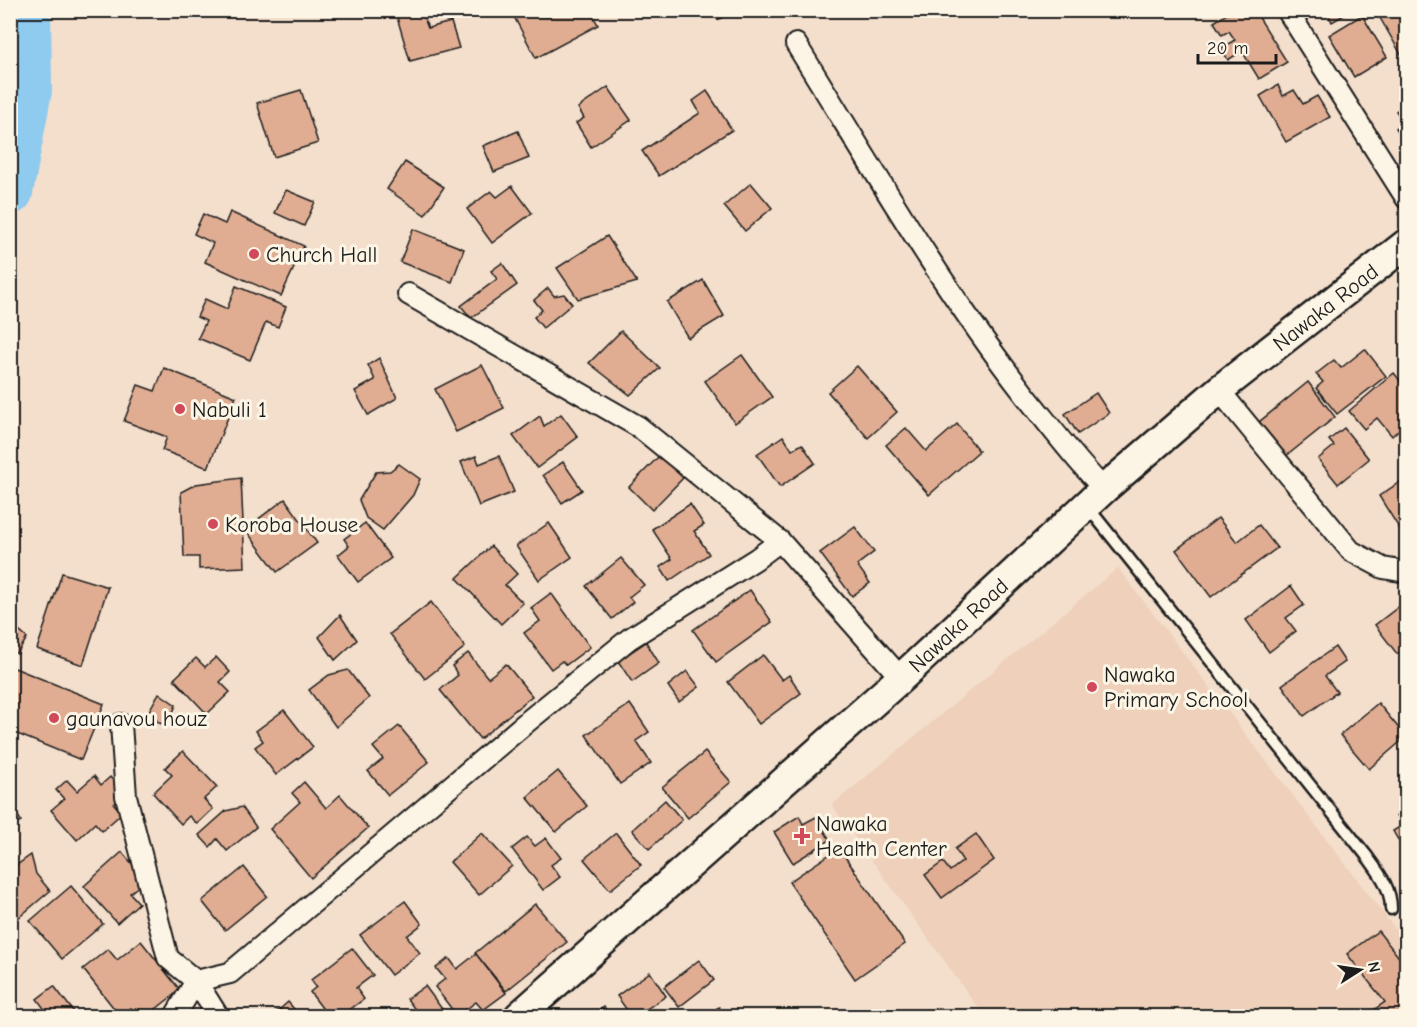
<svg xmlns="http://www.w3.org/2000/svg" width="1417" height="1027" font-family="'Comic Neue',sans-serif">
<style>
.built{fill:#eed0bb}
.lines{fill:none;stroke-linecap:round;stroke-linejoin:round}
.river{stroke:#8fcaef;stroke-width:46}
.building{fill:#e0ad93;stroke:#1c1c1c;stroke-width:1.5}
.lane-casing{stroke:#1c1c1c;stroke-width:15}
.street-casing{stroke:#1c1c1c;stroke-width:24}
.secondary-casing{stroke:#1c1c1c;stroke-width:33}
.lane{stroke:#fcf5e5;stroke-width:10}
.street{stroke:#fcf5e5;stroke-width:20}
.secondary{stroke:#fcf5e5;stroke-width:28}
.poi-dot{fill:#d1495b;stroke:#fcf5e5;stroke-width:2}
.labels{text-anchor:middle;stroke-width:6;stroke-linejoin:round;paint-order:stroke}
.poi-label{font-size:22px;fill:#1c1c1c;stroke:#fcf5e5;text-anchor:start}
.street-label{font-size:22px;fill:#1c1c1c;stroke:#fcf5e5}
</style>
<rect width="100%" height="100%" fill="#f4dfcc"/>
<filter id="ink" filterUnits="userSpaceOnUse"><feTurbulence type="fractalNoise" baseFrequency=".0167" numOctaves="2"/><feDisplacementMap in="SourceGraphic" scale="12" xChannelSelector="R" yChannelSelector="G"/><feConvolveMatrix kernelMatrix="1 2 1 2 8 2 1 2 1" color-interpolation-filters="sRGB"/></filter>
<g filter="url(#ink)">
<polygon class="built" points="1118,568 1406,943 1406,1016 984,1016 832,805"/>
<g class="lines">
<polyline class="river" points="10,192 29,90 28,10"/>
</g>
<g class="building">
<polygon points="404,10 421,10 428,28 451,22 459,48 410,61 396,14"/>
<polygon points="516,10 590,10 598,25 536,58 512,13"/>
<polygon points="713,10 734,10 718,20"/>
<polygon points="1233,10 1267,10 1258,16 1287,62 1259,79 1242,51 1228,60 1221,48 1235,40 1229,31 1222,35 1214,22"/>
<polygon points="1326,10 1344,10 1346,14 1332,22"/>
<polygon points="1406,10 1406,63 1376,11"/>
<polygon points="1362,15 1387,57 1354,77 1329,35"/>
<polygon points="1278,85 1283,96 1294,90 1303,104 1317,96 1330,117 1286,142 1260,96"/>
<polygon points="608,87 631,120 591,147 576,123 584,118 578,108"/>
<polygon points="301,90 318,143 274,157 257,103"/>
<polygon points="707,91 732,130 659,176 642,151 700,113 693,101"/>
<polygon points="1406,104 1406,144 1396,128 1404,122 1396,111"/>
<polygon points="518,131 529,158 494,172 483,146"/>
<polygon points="405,162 444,187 425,215 387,189"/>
<polygon points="751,183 772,208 745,231 724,206"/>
<polygon points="512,186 532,213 492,243 467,209 491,191 497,197"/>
<polygon points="286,190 315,202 304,226 275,213"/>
<polygon points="230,212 304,246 281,296 205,262 213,243 194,234 203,214 225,224"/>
<polygon points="413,229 464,249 452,282 400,262"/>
<polygon points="607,236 637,282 578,299 557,268"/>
<polygon points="502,263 517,285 471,318 461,306 497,279 491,271"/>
<polygon points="703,280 724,316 688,338 667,302"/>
<polygon points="236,286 286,307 278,327 266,322 250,360 198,338 206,321 197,317 205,299 227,309"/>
<polygon points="548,288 554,296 564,294 572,304 543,328 534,317 542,310 534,300"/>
<polygon points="621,331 660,368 630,395 589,363"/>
<polygon points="1365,349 1386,376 1337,414 1316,388 1323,382 1316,374 1334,360 1341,368"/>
<polygon points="742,355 772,397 735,423 705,381"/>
<polygon points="379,358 397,398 368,415 355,391 375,380 368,365"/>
<polygon points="482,365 504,408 456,432 435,389"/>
<polygon points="857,366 897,412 868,438 828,392"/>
<polygon points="164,368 236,397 208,468 162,450 167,437 124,421 138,385 155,391"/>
<polygon points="1394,373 1406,388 1406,423 1392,436 1377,418 1364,429 1349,411"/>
<polygon points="1308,382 1335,417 1285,457 1259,422"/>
<polygon points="1096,393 1109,413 1078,434 1065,414"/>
<polygon points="561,414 578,437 537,468 513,436 540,416 544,426"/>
<polygon points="957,424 979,451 929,495 886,445 906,428 926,451"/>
<polygon points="1344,428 1369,459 1338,484 1318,459 1334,446 1329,440"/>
<polygon points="783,436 792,450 802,444 815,463 780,487 757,454"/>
<polygon points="660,455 683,478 652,510 629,487"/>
<polygon points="476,456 479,464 499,456 514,492 479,506 461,462"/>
<polygon points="563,462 582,490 562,503 543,475"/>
<polygon points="399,464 420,479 413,495 383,530 366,518 359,500 376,472 390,471"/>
<polygon points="241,478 245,567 199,569 199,557 184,557 181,492 196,484"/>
<polygon points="1406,478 1406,523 1399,528 1379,496"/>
<polygon points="285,499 317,543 277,572 245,529"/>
<polygon points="690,504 704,525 694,531 709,554 669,581 660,567 672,559 652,529"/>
<polygon points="1218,518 1237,542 1259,525 1277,548 1211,597 1176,550"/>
<polygon points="365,523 391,558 358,582 338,555 349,546 344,539"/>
<polygon points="549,523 572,557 539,580 516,546"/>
<polygon points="855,527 874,552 857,565 870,583 852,596 820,553"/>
<polygon points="491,546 517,574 505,585 523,603 501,624 457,578"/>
<polygon points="621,558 644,585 629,597 633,602 612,619 586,586"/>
<polygon points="62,573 108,587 83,665 37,649"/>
<polygon points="1291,586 1304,605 1286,618 1296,631 1269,652 1246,620"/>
<polygon points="750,590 772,622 716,662 693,630"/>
<polygon points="551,593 590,647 566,665 562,661 551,669 524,633 540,621 531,608"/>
<polygon points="1406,601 1406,646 1397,654 1375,625"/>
<polygon points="431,602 465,647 425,679 390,634"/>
<polygon points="340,615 357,640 335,660 319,637"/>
<polygon points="13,626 27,638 17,654 10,648 10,629"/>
<polygon points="646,642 659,663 632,682 618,661"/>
<polygon points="1335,647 1345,662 1325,676 1337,692 1304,716 1282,685"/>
<polygon points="468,653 488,678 506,664 532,696 480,739 440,690 458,675 452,666"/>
<polygon points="763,655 782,680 789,675 801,693 759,724 728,682"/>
<polygon points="216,657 230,672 220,682 230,692 207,714 174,679 196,658 205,667"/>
<polygon points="12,667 104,704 81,760 10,731"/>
<polygon points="348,670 369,698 336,727 309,690 329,675"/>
<polygon points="687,671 699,687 679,702 668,686"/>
<polygon points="159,693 176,705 168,725 159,723 149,711"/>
<polygon points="1378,703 1406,737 1369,769 1340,735"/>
<polygon points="630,704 649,732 636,741 651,763 620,784 586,735"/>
<polygon points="284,710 313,747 276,775 255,747 263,741 256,731"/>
<polygon points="399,726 429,762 388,795 368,771 383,759 373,747"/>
<polygon points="183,751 217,787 204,799 213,809 197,824 189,816 181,824 153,793 172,775 165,768"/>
<polygon points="705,752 731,782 688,818 662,787"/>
<polygon points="558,771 587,806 556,832 527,797"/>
<polygon points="94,776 101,785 110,777 125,794 114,804 122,813 102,831 95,823 77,840 51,810 64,799 56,790 67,780 77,791"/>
<polygon points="304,782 326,808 340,795 368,828 311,878 270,829 300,802 292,793"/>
<polygon points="665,800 682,820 649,849 632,830"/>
<polygon points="10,802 21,821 10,827"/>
<polygon points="242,807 256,827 227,851 217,839 210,847 199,835 226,811"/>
<polygon points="1406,809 1406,854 1393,831 1403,825 1397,815"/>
<polygon points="799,816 803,824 816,817 830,840 793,863 774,832"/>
<polygon points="482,833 512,866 479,895 450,862"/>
<polygon points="616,833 641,865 610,890 584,859"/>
<polygon points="976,834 994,860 942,898 925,875 943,862 950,871 963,861 955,849"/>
<polygon points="527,837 535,846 546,838 561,858 551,865 560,877 543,890 512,849"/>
<polygon points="839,848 905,944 855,979 789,882"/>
<polygon points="122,852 146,880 130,893 139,903 117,923 84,886"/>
<polygon points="31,855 36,874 50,891 17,919 10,912 10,870"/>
<polygon points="244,867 267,896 225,930 202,901"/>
<polygon points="71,886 103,924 62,959 30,921"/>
<polygon points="405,901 422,924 407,936 420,953 391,975 360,935"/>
<polygon points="535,904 567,942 506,991 475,953"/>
<polygon points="1378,931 1406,966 1406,1016 1365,1016 1385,1002 1347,954"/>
<polygon points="141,941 180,990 147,1016 138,1016 131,1008 120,1016 83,969 108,949 117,960"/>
<polygon points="352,948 373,975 356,988 364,999 341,1016 328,1016 310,992 316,987 311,980"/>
<polygon points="476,954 506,993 483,1010 476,1002 457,1016 435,987 445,979 436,968 449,958 457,969"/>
<polygon points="699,960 714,980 679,1007 664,987"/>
<polygon points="650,972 666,996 636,1016 631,1016 617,996"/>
<polygon points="54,986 77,1016 47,1016 49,1015 37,999"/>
<polygon points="425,986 442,1009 432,1016 420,1016 407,999"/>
<polygon points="288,1002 300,1016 272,1016"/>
<polygon points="604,1007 611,1016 591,1016"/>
<polygon points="719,1007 725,1016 705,1016"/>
</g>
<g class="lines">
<g class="lane-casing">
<path id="lane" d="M 1087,506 L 1366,855 C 1379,873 1391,887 1391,909"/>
</g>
<g class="street-casing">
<g id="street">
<polyline points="1287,10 1406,198"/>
<path d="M 796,44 C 870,163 939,284 1025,395 C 1051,427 1075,460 1104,489"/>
<polyline points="408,294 639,427 780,541 901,678"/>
<polyline points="1219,390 1351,551 1383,568 1406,572"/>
<polyline points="121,724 126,796 168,958 196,981 230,973 528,721 629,639 756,559 780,541"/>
<polyline points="175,1016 196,981 218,1016"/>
</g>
</g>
<g class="secondary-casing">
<g id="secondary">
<path id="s1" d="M 519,1016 L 901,678 L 1104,489 L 1219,390 L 1406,244"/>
</g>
</g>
<use href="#lane" class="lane"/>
<use href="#street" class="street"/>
<use href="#secondary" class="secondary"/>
</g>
</g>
<g class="poi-dot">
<circle cx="254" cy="254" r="6"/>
<circle cx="180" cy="409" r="6"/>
<circle cx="213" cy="524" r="6"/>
<circle cx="1092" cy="687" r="6"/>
<circle cx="54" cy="718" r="6"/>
<path d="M799 827h6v6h6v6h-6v6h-6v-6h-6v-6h6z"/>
</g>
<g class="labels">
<g class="poi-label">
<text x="266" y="262">Church Hall</text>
<text x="192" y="417">Nabuli 1</text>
<text x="225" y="532">Koroba House</text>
<text x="1104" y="682">Nawaka<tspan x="1104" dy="25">Primary School</tspan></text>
<text x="66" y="726">gaunavou houz</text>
<text x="816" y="831">Nawaka<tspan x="816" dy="25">Health Center</tspan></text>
</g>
<g class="street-label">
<text dy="8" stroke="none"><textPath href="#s1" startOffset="1074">Nawaka Road</textPath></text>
<text dy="8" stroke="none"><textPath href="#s1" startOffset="588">Nawaka Road</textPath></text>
</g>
</g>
<rect width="1417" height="1027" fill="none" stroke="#fcf5e5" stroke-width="36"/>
<rect x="18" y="18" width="1381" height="991" fill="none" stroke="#1c1c1c" stroke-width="2" filter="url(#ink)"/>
<g transform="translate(1360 970) rotate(78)" stroke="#fcf5e5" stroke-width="4.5" paint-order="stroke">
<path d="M0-4.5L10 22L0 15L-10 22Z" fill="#1c1c1c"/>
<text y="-9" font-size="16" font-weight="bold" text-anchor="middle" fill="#1c1c1c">N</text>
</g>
<path d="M1198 54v9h78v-9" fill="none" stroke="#1c1c1c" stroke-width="3"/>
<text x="1207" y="54" font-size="18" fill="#1c1c1c" stroke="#fcf5e5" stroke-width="4.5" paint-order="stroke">20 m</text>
</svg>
